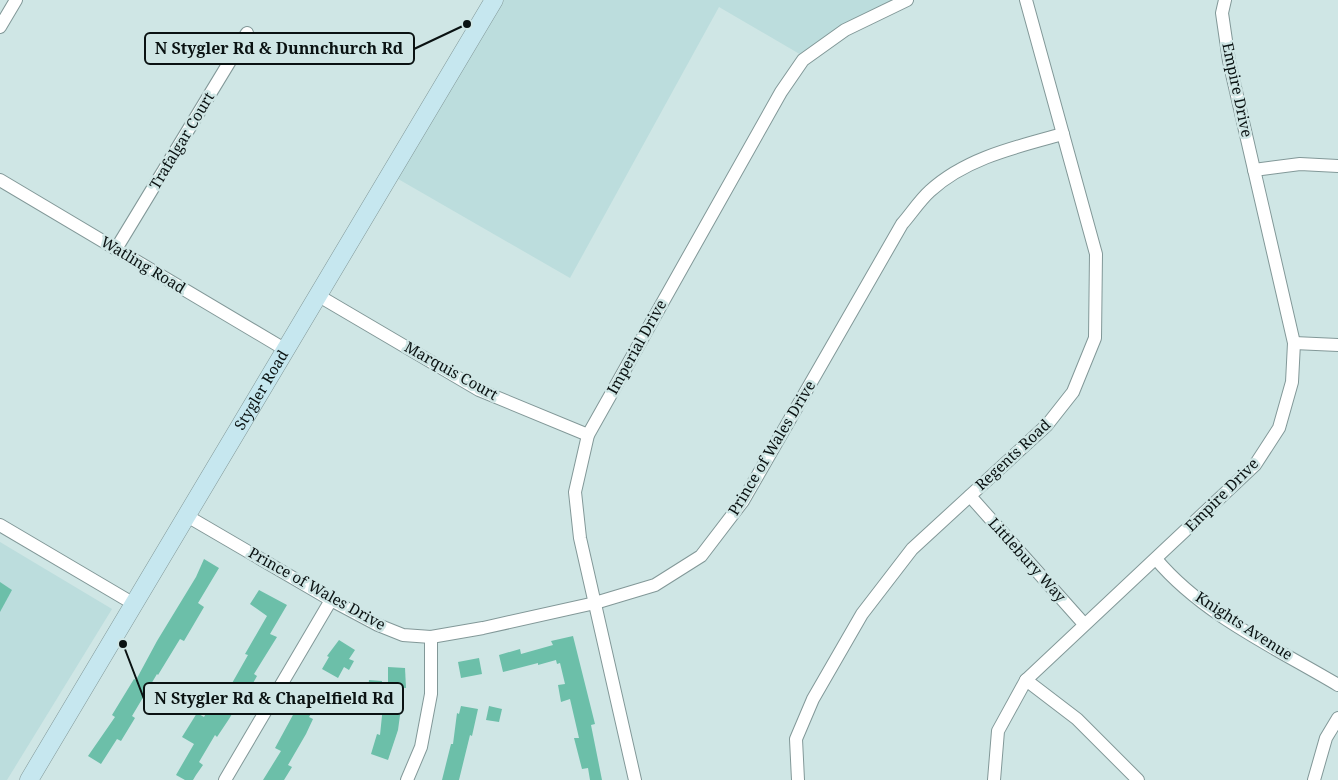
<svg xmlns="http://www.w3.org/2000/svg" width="1338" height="780" font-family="'Noto Serif',serif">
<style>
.built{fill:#bcdddd}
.building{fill:#6cbfa9}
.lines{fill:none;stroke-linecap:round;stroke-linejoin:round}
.minor-casing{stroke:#829898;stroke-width:14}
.secondary-casing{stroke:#829898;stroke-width:19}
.minor{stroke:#fff;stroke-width:12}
.secondary{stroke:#c6e7ef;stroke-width:18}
.labels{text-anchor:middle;stroke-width:5;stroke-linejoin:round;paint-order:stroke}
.street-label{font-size:15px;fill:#0a1212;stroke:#cfe6e5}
.leader{fill:none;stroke:#0a1212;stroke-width:2}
.callout-dot{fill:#0a1212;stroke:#cfe6e5;stroke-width:2}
.callout{fill:#cfe6e5;stroke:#0a1212;stroke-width:2}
.callout-label{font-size:16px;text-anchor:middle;font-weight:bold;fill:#0a1212}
</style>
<rect width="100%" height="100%" fill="#cfe6e5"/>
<g class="built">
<polygon points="487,0 901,0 803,56 719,7 570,278 386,172"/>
<polygon points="0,542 112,609 7,780 0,780"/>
</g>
<g class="building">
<polygon points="204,559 219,568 198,603 204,607 184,641 180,639 158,675 157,674 132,716 135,718 121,741 117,739 101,764 88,756 115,717 112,715 134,679 136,680 157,641 196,577"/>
<polygon points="0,582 12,590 0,612"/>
<polygon points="259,590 287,605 270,634 277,637 254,674 257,676 252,685 250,684 229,719 217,737 215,735 199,762 203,765 196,775 193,780 185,780 176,775 194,744 182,737 197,713 204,717 216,695 220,698 224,690 227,692 248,655 245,654 267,616 250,604"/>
<polygon points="573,636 595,724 591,725 602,780 590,780 588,768 582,769 574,738 579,738 570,699 561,702 558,685 565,684 560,663 557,664 556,660 538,665 538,663 503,672 499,655 520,649 521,654 553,645 551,641"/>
<polygon points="339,640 355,650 349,659 354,661 349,670 344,667 338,678 322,669 329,657 327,656"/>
<polygon points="479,658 482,674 461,678 458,662"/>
<polygon points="388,667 405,668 406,688 388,687"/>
<polygon points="369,680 382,681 381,693 368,692"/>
<polygon points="306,691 320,699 309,717 313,719 306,734 288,765 292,767 284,780 263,780 281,751 275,748"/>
<polygon points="383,706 401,708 398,730 388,760 371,754 377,734 380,735"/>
<polygon points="461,706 478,709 472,736 470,735 459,780 442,780 451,744 453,744 457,713 459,714"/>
<polygon points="489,706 502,709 499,722 486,720"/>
</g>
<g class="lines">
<g class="minor-casing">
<g id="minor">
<polyline points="0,27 16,0"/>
<polyline points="1254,170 1300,164 1338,166"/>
<polyline points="0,180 286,350"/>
<polyline points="116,249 247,33"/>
<polyline points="319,296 479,390 588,435"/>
<polyline points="1294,343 1338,345"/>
<polyline points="970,496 1084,624"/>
<path d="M 187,516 L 331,600 L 378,625 L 403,635 L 431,637 L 483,628 L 595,603 L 655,585 L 701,556 L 743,501 L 902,224 C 911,214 919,201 930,191 C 966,158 1016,147 1063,134"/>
<polyline points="0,525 134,604"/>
<path d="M 1156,559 C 1203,615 1276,648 1338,685"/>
<polyline points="1026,680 1077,719 1138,780"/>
<polyline points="225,780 331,600"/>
<polyline points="407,780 421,747 431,694 431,637"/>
<polyline points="635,780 580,538 575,492 588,435 781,92 803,60 845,30 907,0"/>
<polyline points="798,780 796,739 813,699 862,614 912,549 1047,425 1073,392 1095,338 1096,254 1026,0"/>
<polyline points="994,780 998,731 1026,680 1255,465 1279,428 1292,382 1294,343 1229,61 1222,13 1225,0"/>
<polyline points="1314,780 1326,738 1338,718"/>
</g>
</g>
<g class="secondary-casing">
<g id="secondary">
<path id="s1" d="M 29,780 L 494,0"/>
</g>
</g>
<use href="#minor" class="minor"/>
<use href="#secondary" class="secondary"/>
</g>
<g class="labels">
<g class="street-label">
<text transform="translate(1237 90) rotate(78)" y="5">Empire Drive</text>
<text transform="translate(182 141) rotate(-59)" y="5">Trafalgar Court</text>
<text transform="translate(143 265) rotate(31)" y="5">Watling Road</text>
<text transform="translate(637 347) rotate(-61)" y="5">Imperial Drive</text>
<text transform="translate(451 371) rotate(29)" y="5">Marquis Court</text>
<text dy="5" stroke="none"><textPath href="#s1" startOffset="454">Stygler Road</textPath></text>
<text transform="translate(772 448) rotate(-59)" y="5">Prince of Wales Drive</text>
<text transform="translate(1013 455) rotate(-43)" y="5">Regents Road</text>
<text transform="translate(1222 495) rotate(-45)" y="5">Empire Drive</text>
<text transform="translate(1027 560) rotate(48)" y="5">Littlebury Way</text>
<text transform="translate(317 589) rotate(29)" y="5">Prince of Wales Drive</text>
<text transform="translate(1244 626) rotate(33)" y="5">Knights Avenue</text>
</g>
</g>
<path class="leader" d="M467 24L414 49M123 644L144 699"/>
<g class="callout-dot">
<circle cx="467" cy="24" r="5"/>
<circle cx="123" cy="644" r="5"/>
</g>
<g class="callout">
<rect x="145" y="33" width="269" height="31" rx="5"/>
<rect x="144" y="683" width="259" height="31" rx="5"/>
</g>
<g class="callout-label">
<text x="279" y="54">N Stygler Rd &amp; Dunnchurch Rd</text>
<text x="274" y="704">N Stygler Rd &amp; Chapelfield Rd</text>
</g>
</svg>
